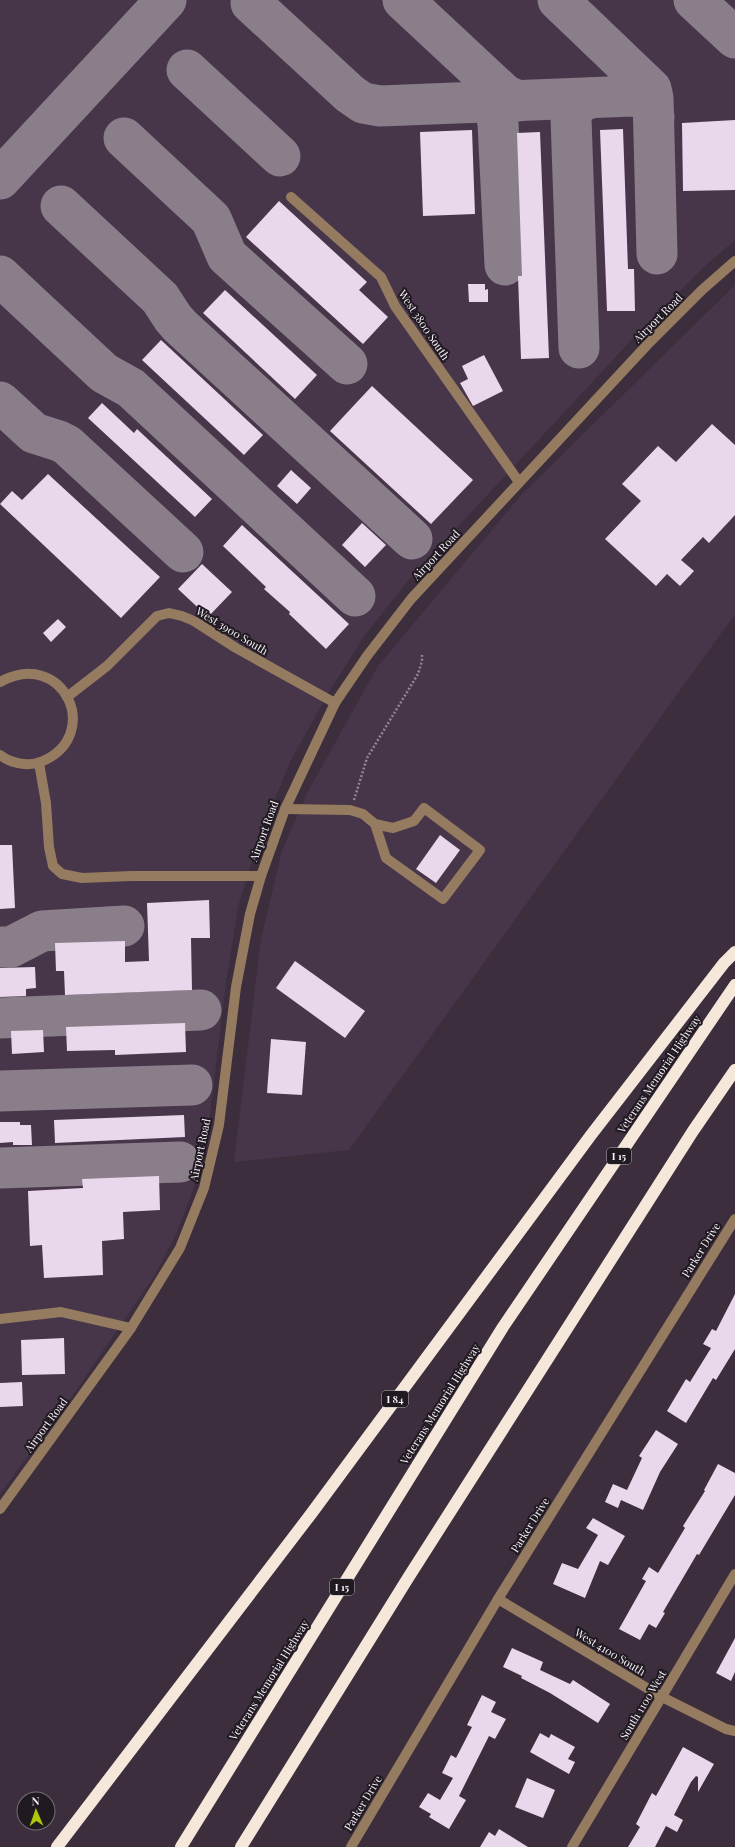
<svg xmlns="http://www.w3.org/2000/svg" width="735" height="1847" font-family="'Playfair Display',serif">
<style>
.built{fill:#47354a}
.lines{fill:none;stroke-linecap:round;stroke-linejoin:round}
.taxiway{stroke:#8a7e8a;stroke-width:41}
.building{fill:#e9d7eb}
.path{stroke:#938794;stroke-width:2.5;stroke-dasharray:2 2;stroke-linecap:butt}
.minor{stroke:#957b5f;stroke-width:10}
.highway{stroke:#f5e8db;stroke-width:12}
.labels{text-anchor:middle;stroke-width:4;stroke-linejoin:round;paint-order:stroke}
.shield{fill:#1f1920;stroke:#b6aeb7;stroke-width:1}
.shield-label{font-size:10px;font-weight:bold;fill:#f7eef8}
.street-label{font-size:11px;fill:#f7eef8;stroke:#1f1920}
</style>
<rect width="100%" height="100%" fill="#3c2e3d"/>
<g class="built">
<polygon points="0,0 735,0 735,240 704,267 638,333 412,576 365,635 329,692 291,760 274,801 260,835 238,907 226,983 208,1131 197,1179 177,1232 155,1275 75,1392 0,1494"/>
<polygon points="735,285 735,614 349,1150 234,1162 261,939 282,851 307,793 378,666 521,495"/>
</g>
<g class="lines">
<g class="taxiway">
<polyline points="403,0 505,95 519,101"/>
<polyline points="558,0 651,89 653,98 657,254"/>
<polyline points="694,0 735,38"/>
<path d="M 251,3 L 350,94 L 363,103 L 380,106 L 633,96 C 645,97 652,105 654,117"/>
<polyline points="187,70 280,156"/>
<path d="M 478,102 C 490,103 496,111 498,123 L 505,265"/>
<polyline points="124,138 211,219 227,256 347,364"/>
<polyline points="0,179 166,0"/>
<polyline points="61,206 160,298 173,318 180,326 412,539"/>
<polyline points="0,276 104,373 131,388 355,596"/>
<path d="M 579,348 L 571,118 C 572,106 580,101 591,98"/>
<polyline points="0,402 34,433 59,441 67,445 183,552"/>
<polyline points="0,947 11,947 42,931 124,926"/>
<polyline points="0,1018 201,1010"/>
<polyline points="0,1091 192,1085"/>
<polyline points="0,1168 180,1162"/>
</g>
</g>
<g class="building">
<polygon points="735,120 735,190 683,191 682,123"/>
<polygon points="623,129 628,269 634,269 635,311 607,311 600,130"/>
<polygon points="472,130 475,214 423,216 420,132"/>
<polygon points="540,132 549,358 521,359 518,276 522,276 517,133"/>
<polygon points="279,201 367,282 359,290 388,317 363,344 246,237"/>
<polygon points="468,284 485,284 485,290 488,289 488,302 469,302"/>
<polygon points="225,290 317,375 295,399 203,313"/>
<polygon points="161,340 263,435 244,455 142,360"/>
<polygon points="484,355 503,391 473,406 460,383 468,379 462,366"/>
<polygon points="372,386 473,480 431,524 330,431"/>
<polygon points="102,403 134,433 137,429 212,499 195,517 88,418"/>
<polygon points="712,424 735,445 735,515 709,543 703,537 681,560 694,571 680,586 667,574 656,586 605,539 641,501 622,484 658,446 676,462"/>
<polygon points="291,470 311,488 297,504 277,486"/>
<polygon points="48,474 160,577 121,618 0,504 12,491 22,500"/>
<polygon points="362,523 386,545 365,567 342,545"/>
<polygon points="242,525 349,624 326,649 289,614 290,612 264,589 266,587 223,546"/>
<polygon points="202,564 232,592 208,617 178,589"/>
<polygon points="58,619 66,627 51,642 43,633"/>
<polygon points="440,835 460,850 436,883 416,869"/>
<polygon points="0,845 12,845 15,908 0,909"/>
<polygon points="209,900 210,938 191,938 192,990 65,995 64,971 56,971 55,943 125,941 125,962 149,961 147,903"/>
<polygon points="295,961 365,1011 345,1038 276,988"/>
<polygon points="35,967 36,988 26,989 26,996 0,997 0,968"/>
<polygon points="185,1023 186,1052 115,1055 115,1050 67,1051 66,1027"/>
<polygon points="43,1030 44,1052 12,1054 11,1031"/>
<polygon points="271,1039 306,1042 302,1095 267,1093"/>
<polygon points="184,1115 185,1137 55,1143 54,1120"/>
<polygon points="0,1122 20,1122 20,1125 31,1125 32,1145 13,1145 13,1142 0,1143"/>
<polygon points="159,1176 160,1210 123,1212 124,1239 102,1241 103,1275 44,1278 42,1245 30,1246 28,1191 83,1188 82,1179"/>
<polygon points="735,1294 735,1349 716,1380 713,1378 686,1423 667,1411 686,1379 690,1382 711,1348 703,1344 712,1329 716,1331"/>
<polygon points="64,1338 65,1374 22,1375 21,1340"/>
<polygon points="22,1382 23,1406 0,1407 0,1383"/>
<polygon points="656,1430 678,1444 660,1472 643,1510 621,1500 618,1508 605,1502 613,1484 627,1490 642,1458 639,1456"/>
<polygon points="718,1464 735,1473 735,1495 699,1555 697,1554 663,1612 665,1613 656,1628 649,1624 640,1640 619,1629 646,1581 642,1579 649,1567 658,1573 685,1528 683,1526 705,1491 704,1490"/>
<polygon points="593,1518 625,1536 608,1565 600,1561 585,1598 553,1584 562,1563 578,1569 598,1535 586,1528"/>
<polygon points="735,1638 735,1672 731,1681 716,1673"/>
<polygon points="512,1648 543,1662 540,1670 570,1684 573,1680 610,1704 598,1723 550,1693 521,1678 522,1676 503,1667"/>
<polygon points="482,1695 496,1702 491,1712 506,1719 495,1739 489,1736 459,1796 466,1800 449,1829 429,1817 431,1814 419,1807 428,1793 440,1800 453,1778 442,1773 451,1755 456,1758 472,1727 467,1725"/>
<polygon points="540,1733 549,1738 551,1734 575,1747 568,1759 575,1762 569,1774 530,1752"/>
<polygon points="683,1747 714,1764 698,1792 698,1777 696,1776 691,1782 674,1815 683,1820 677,1832 666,1826 655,1847 628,1847 640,1827 636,1824 652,1793 656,1796"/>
<polygon points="527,1778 555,1790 543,1818 515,1807"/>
<polygon points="499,1829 528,1847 480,1847 489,1832 495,1836"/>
</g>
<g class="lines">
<polyline class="path" points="354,800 367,758 418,674 422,661 422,655"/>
<g class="minor">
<polyline points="291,197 381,277 395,306 519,482"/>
<path d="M 0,682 C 64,647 103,735 43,761 C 29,767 12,764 0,755"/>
<polyline points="67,697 107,666 157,616 169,613 182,616 194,621 236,648 335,703"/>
<polyline points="39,763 46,803 49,847 53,866 62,874 82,878 131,876 261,876"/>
<polyline points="285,809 350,810 363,814 375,824 393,828 414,821 424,808 480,850 443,899 386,858 375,824"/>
<polyline points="0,1319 61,1312 131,1328"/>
<polyline points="0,1509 131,1328 180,1248 204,1188 219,1125 236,987 250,914 261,876 285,809 335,703 367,656 411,599 647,345 702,290 735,261"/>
<polyline points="498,1599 662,1697 726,1729 735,1731"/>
<polyline points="351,1847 498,1599 735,1219"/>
<polyline points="572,1847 735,1574"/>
</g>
<g class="highway">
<polyline points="57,1847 311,1514 591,1135 724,963 735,952"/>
<polyline points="181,1847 503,1327 735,985"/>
<polyline points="241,1847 408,1578 693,1131 735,1070"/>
</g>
</g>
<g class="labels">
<g class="shield">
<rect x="607" y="1148" width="24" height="16" rx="3"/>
<rect x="382" y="1391" width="26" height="16" rx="3"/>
<rect x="330" y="1579" width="24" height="16" rx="3"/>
</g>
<g class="shield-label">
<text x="619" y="1160">I 15</text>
<text x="395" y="1403">I 84</text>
<text x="342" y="1591">I 15</text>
</g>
<g class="street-label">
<text transform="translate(658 318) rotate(-45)" y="4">Airport Road</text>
<text transform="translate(424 325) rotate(56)" y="4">West 3800 South</text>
<text transform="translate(436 555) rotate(-47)" y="4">Airport Road</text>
<text transform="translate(232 631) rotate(31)" y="4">West 3900 South</text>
<text transform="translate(264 831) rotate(-70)" y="4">Airport Road</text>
<text transform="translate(659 1074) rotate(-56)" y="4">Veterans Memorial Highway</text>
<text transform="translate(200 1150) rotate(-78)" y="4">Airport Road</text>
<text transform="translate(701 1250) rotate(-58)" y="4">Parker Drive</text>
<text transform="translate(440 1404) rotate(-58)" y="4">Veterans Memorial Highway</text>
<text transform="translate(46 1425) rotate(-54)" y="4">Airport Road</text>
<text transform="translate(530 1525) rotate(-58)" y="4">Parker Drive</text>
<text transform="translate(610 1652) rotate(31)" y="4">West 4100 South</text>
<text transform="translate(269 1680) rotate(-58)" y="4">Veterans Memorial Highway</text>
<text transform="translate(643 1705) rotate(-59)" y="4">South 1100 West</text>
<text transform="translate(363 1803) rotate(-59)" y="4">Parker Drive</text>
</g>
</g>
<g transform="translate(36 1811) rotate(358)"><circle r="19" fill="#1f1920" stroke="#756e76"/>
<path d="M0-3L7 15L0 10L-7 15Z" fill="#afc507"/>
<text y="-6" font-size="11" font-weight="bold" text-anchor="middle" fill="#f7eef8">N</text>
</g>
</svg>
